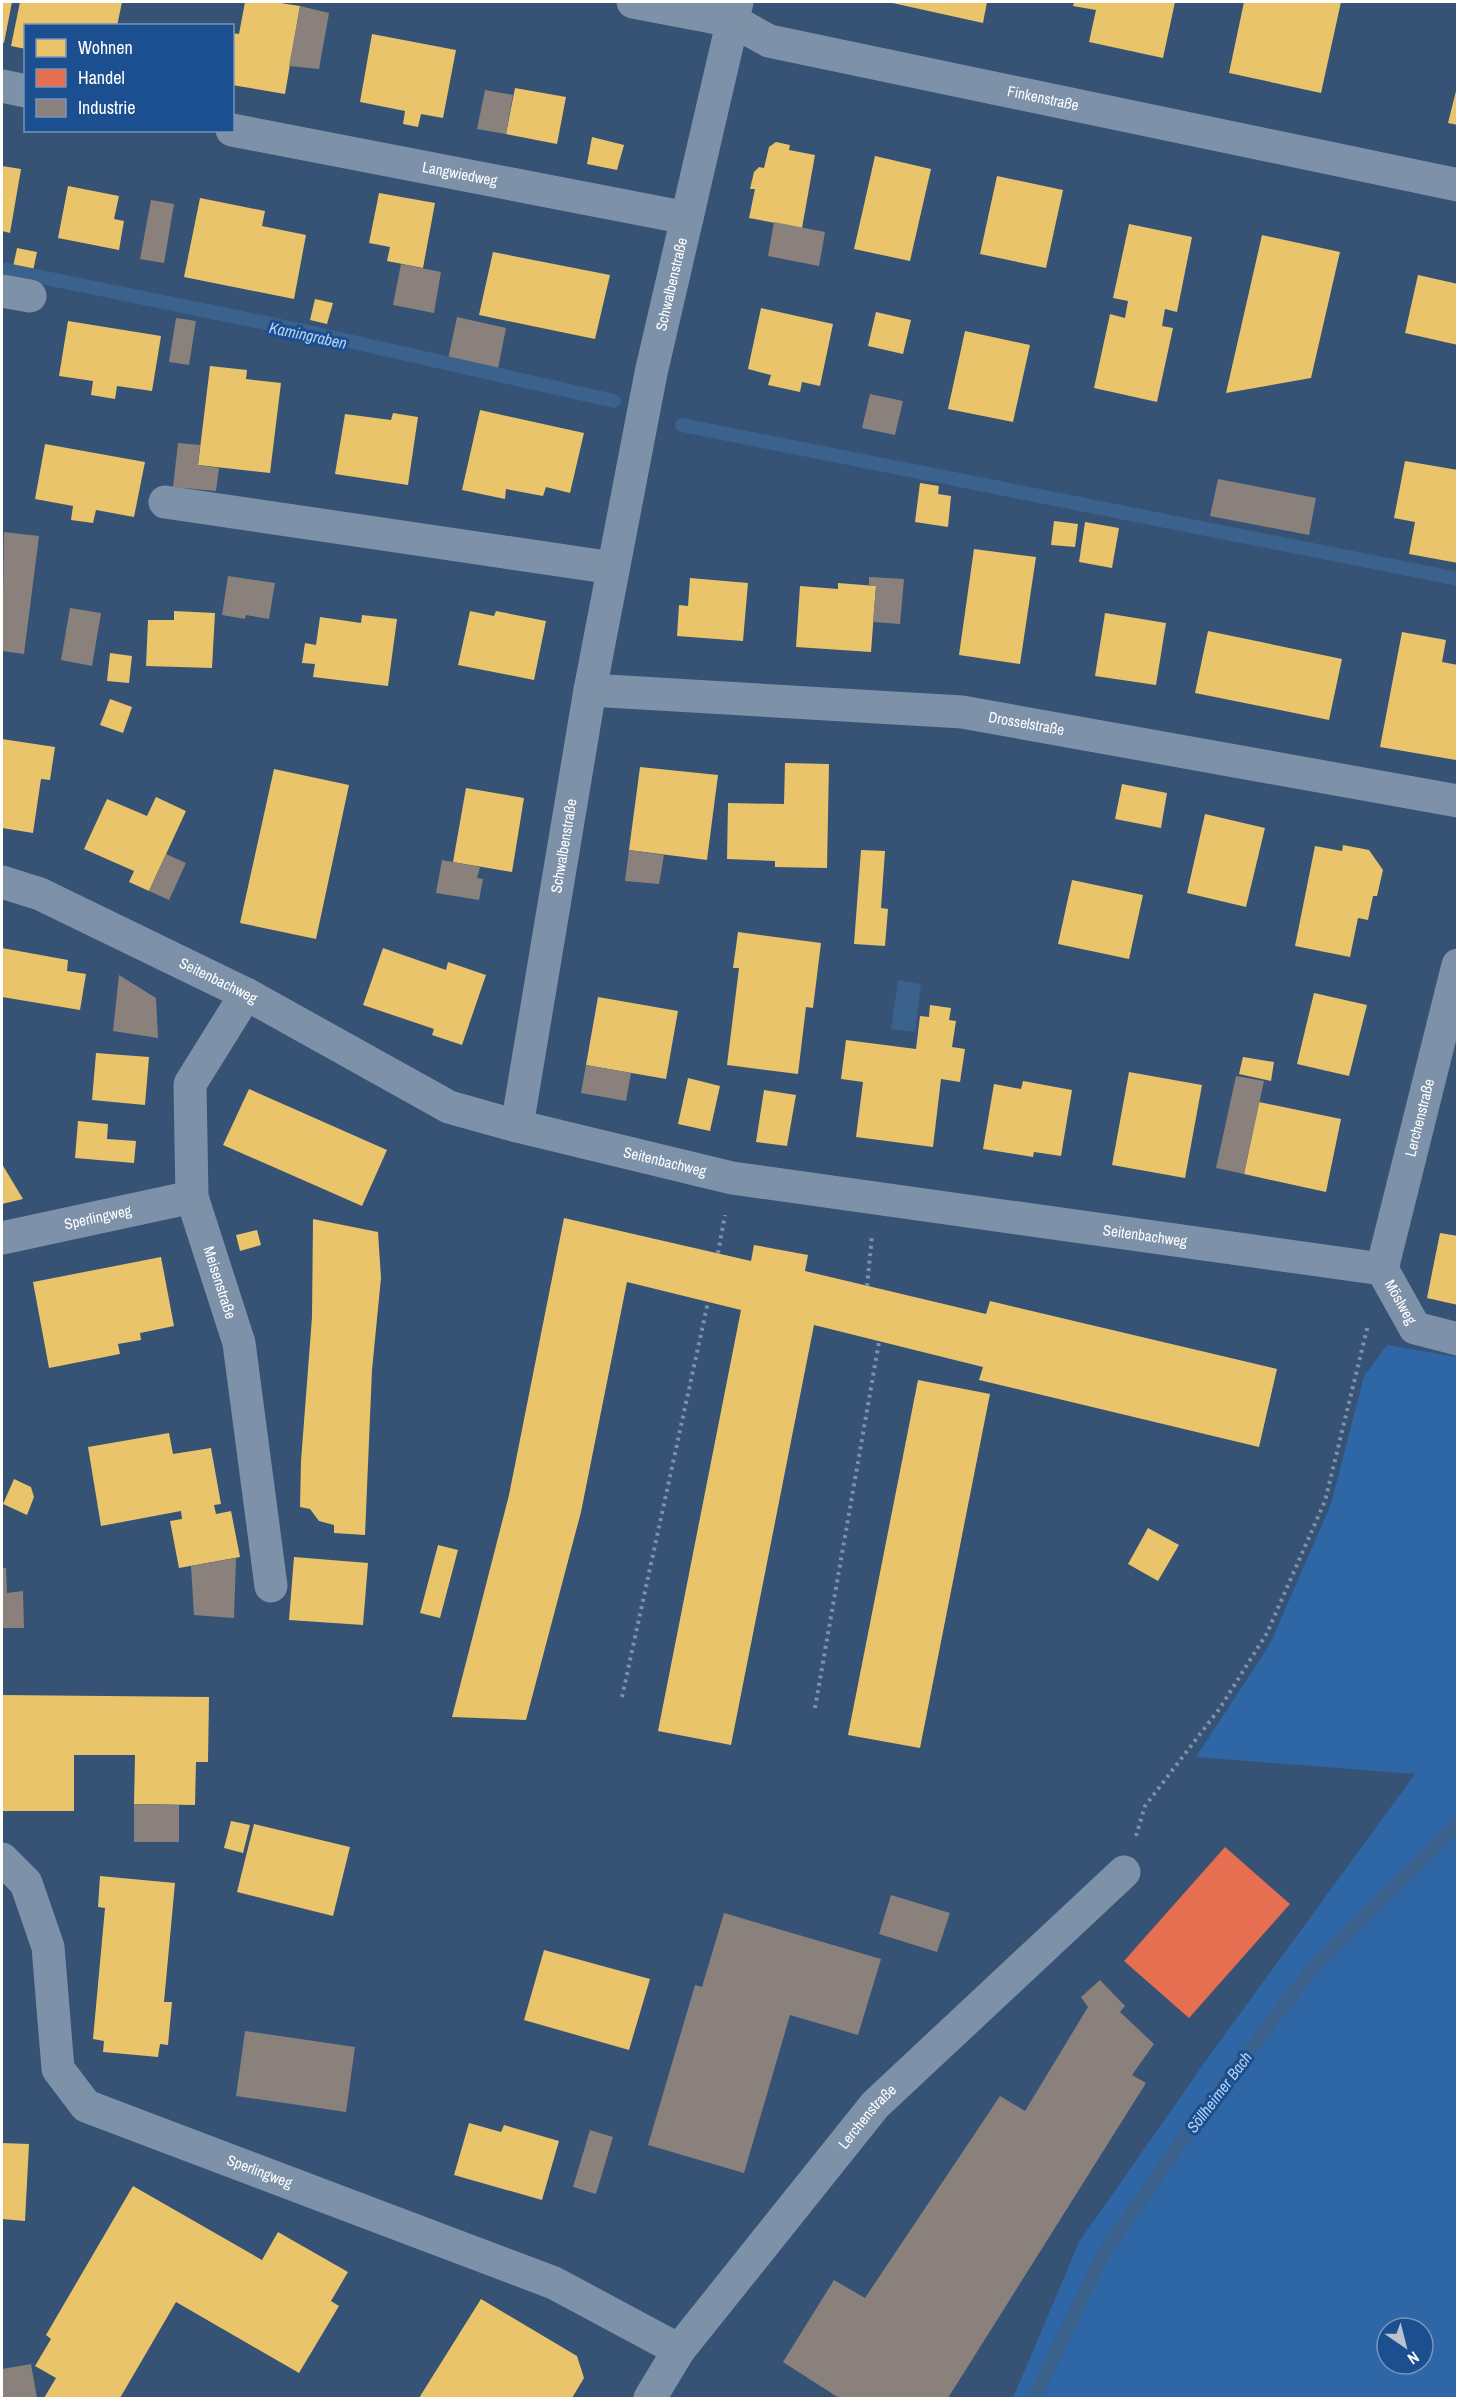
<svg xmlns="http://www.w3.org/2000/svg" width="1459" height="2400" font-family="'Archivo Narrow',sans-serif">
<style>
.green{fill:#2f66a5;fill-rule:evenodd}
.water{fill:#3b618d}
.homes{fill:#e9c46a}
.shops{fill:#e76f51}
.industry{fill:#8a817c}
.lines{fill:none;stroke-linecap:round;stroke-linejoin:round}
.stream{stroke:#3b618d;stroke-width:14}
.path{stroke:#7d92a8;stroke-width:4;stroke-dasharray:3 4.5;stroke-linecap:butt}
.minor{stroke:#7d92a8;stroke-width:33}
.labels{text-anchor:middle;stroke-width:6;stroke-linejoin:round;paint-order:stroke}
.street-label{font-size:15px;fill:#fff;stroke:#1b4f8f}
.water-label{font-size:16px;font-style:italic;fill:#b5d3f5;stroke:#1b4f8f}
</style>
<rect width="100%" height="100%" fill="#365274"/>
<path class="green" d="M 1387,1345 L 1457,1357 L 1457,2398 L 1013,2398 L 1079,2242 L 1212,2052 L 1415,1774 L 1196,1757 L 1270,1644 L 1331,1504 L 1364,1376 ZM 1387,2328 L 1423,2328 L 1423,2364 L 1387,2364 Z"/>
<polygon class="water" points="898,980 921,984 915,1032 891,1029"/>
<g class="homes">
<polygon points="2,2 12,2 4,43 2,42"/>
<polygon points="20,2 34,3 122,2 117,26 26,26 26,49 11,46"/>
<polygon points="245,2 274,2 300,6 285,94 232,85 232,33 239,34"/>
<polygon points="888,2 987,2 983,23"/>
<polygon points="1074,2 1175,2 1163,58 1089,42 1096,10 1073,6"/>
<polygon points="1244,2 1341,2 1321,93 1229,73"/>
<polygon points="372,34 456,50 443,118 421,114 418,127 403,124 405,111 360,102"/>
<polygon points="1457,87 1458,87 1458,125 1448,123"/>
<polygon points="515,88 566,97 557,144 506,134"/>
<polygon points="592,137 624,145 617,170 587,164"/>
<polygon points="776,142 790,145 789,150 815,155 802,228 749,218 755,189 750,189 754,172 759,167 764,168 769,147"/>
<polygon points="875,156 931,169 910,261 854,249"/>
<polygon points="2,166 21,169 10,233 2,231"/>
<polygon points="997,176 1063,190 1046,268 980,254"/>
<polygon points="68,186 119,196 114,219 124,221 119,250 58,238"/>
<polygon points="379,193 435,203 423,268 387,261 390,247 369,243"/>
<polygon points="200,198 265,211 262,226 306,235 294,299 184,277"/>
<polygon points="1129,224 1192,237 1177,312 1165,309 1162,326 1173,328 1157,402 1094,388 1110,314 1125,318 1128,301 1113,298"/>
<polygon points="1262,235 1340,252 1311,378 1226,393"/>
<polygon points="17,248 37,252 33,271 13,267"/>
<polygon points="493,252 610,275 595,339 479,315"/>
<polygon points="1418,275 1458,284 1458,345 1405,333"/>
<polygon points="315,299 333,303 327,324 310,320"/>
<polygon points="761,308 833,324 820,386 802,382 800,392 768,385 771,375 748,369"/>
<polygon points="876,312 911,320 903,354 868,346"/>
<polygon points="68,321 161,336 152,391 117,386 115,399 91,395 93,381 59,376"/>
<polygon points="965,331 1030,345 1013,422 948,409"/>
<polygon points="210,366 247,370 246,379 281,383 270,473 198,465"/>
<polygon points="480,410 584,433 570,493 546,487 543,496 506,489 505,499 462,490"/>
<polygon points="393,413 418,417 408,485 335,474 345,414 391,420"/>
<polygon points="45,444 145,462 134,517 96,510 93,523 71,520 73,506 35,499"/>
<polygon points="1405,461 1458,470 1458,563 1409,554 1415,522 1394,518"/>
<polygon points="920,483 939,486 938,494 951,496 948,527 915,522"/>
<polygon points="1054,521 1078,524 1075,547 1051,545"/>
<polygon points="1085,522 1119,528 1112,568 1079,562"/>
<polygon points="974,549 1036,557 1020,664 959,655"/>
<polygon points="690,578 748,583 743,641 677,636 679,605 688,606"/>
<polygon points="838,583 876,586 871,652 796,647 800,586 838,589"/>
<polygon points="174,611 215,613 212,668 146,666 148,620 174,620"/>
<polygon points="470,611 494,616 496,611 546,621 534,680 458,665"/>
<polygon points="1105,613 1166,623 1156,685 1095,676"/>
<polygon points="362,615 397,619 388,686 313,677 315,664 302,663 305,643 316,645 320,617 361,623"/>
<polygon points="1208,631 1342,659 1329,720 1195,693"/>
<polygon points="1402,632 1446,640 1442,662 1458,665 1456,760 1380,747"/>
<polygon points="110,653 132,656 129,683 107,681"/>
<polygon points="110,699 132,707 123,733 100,725"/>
<polygon points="2,739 55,747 50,780 41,779 33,833 2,828"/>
<polygon points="785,763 829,764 827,868 775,867 775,861 727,859 728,803 784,804"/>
<polygon points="640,767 718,775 707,860 629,850"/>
<polygon points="274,769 349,785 316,939 240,923"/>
<polygon points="1122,784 1167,793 1161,828 1115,819"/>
<polygon points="466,788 524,798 512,872 453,862"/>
<polygon points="156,797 186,811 149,891 129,882 134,871 84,849 107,799 147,816"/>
<polygon points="1205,814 1265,828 1246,907 1187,893"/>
<polygon points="1343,845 1369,850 1383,870 1377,896 1373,896 1368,920 1358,918 1350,957 1295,946 1315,846 1342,851"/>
<polygon points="861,850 885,851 881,908 888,909 885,946 854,944"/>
<polygon points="1072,880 1143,895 1129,959 1058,944"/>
<polygon points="738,932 821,943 813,1008 806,1007 798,1074 727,1065 739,968 733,968"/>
<polygon points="2,948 68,960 67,971 86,974 80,1010 2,997"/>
<polygon points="383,948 446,970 448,962 486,975 462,1045 432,1035 434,1029 363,1005"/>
<polygon points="1314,993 1367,1005 1349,1076 1297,1064"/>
<polygon points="598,997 678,1011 666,1079 586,1065"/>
<polygon points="930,1005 951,1008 949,1020 956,1021 952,1047 965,1049 960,1082 941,1079 933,1147 856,1137 863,1082 841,1079 846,1040 916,1049 920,1016 929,1017"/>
<polygon points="96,1053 149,1057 145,1105 92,1100"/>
<polygon points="1243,1057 1274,1062 1271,1081 1239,1074"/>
<polygon points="1129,1072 1202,1085 1185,1178 1112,1165"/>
<polygon points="688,1078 720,1086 710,1131 678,1124"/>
<polygon points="1023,1081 1072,1090 1061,1156 1034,1152 1033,1157 983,1149 994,1084 1021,1089"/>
<polygon points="249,1089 387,1150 362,1206 223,1145"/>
<polygon points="764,1090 796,1095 787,1146 756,1142"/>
<polygon points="1259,1102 1341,1119 1326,1192 1244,1174"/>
<polygon points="78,1121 108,1124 107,1139 136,1141 134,1163 75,1158"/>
<polygon points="2,1164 23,1199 2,1204"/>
<polygon points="564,1218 751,1261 754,1245 808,1255 805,1271 986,1314 990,1301 1277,1369 1259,1447 979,1380 983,1367 814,1325 731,1745 658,1731 741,1310 627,1282 581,1512 526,1720 452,1717 509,1495"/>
<polygon points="313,1219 378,1232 381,1278 372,1370 365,1535 334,1533 334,1525 319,1521 310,1509 300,1507 301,1461 312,1317"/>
<polygon points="257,1230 261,1245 240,1251 236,1235"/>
<polygon points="1440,1233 1458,1236 1458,1305 1427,1298"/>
<polygon points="161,1257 174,1326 140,1333 141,1340 118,1344 120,1354 49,1368 33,1282"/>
<polygon points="918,1380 990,1394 920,1748 848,1735"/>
<polygon points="169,1433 173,1454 211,1448 221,1504 214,1505 216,1514 231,1511 240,1557 179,1568 170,1521 182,1519 181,1511 101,1526 88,1447"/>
<polygon points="14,1479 31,1487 34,1497 27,1515 3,1504"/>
<polygon points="1148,1528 1179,1545 1158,1581 1128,1564"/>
<polygon points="438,1545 458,1550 440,1618 420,1613"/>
<polygon points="294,1557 368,1563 363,1625 289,1620"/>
<polygon points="2,1695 209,1697 208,1762 196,1762 195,1805 134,1804 135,1755 74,1755 74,1811 2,1811"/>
<polygon points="231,1821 250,1825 243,1853 224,1848"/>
<polygon points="254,1824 350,1847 333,1916 237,1892"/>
<polygon points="100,1876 175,1883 164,2002 172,2002 168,2045 160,2044 158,2057 103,2052 104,2041 93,2039 105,1908 98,1907"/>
<polygon points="544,1950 650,1979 629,2050 524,2020"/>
<polygon points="469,2123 501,2132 504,2125 559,2141 542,2200 454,2175"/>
<polygon points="2,2143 29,2144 25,2221 2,2219"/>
<polygon points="133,2186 262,2260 278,2232 348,2272 331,2301 339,2306 299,2373 176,2302 120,2398 44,2398 56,2378 35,2366 51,2339 46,2335"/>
<polygon points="481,2299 577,2356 584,2378 572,2398 419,2398"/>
</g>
<polygon class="shops" points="1225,1847 1290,1904 1189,2018 1124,1961"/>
<g class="industry">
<polygon points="300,6 329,13 319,69 289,66"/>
<polygon points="485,90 513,95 506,134 477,129"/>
<polygon points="151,200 174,204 164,263 140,259"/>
<polygon points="774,222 825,232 819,266 768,256"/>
<polygon points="401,264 441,272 434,313 393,305"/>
<polygon points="457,317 506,328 498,369 448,359"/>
<polygon points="176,318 196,321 189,365 169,362"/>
<polygon points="870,394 903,401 895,435 862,428"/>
<polygon points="178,443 200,445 198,465 219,468 216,491 173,487"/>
<polygon points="1218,479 1316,498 1309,535 1210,516"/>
<polygon points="4,532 39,536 24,654 2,651"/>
<polygon points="228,576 275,583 269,619 246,615 245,619 222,615"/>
<polygon points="869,577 904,579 900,624 873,622 876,586 869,586"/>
<polygon points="70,608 101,613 92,666 61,660"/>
<polygon points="629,850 664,855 659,884 625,881"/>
<polygon points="166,854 186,863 169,900 149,891"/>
<polygon points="442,860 480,867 477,878 483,879 479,900 436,893"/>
<polygon points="119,975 156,998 158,1038 113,1031"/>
<polygon points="586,1065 631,1073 626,1101 581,1093"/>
<polygon points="1236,1076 1264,1081 1244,1174 1216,1168"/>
<polygon points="236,1558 234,1618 194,1615 191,1566"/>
<polygon points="2,1568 6,1568 7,1593 23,1591 24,1628 2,1628"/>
<polygon points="134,1804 179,1805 179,1842 134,1842"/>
<polygon points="891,1895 950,1913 937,1952 879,1934"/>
<polygon points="724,1913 881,1959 858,2035 790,2015 744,2173 648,2145 695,1985 702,1987"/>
<polygon points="1100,1980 1125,2006 1120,2012 1154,2044 1132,2075 1146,2083 948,2398 839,2398 783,2362 834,2280 865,2298 1000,2096 1025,2111 1088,2007 1081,1997"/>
<polygon points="245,2031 355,2047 346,2112 236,2096"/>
<polygon points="590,2130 613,2137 596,2194 573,2187"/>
<polygon points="31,2364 37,2398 2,2398 2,2369"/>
</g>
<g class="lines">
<g class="stream">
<polyline points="2,269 300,330 614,401"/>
<polyline points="682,425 1458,579"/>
<polyline points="1034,2398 1105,2251 1188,2132 1310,1971 1458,1824"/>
</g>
<g class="path">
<polyline points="718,1253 725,1215"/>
<polyline points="867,1286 872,1236"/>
<polyline points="622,1697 708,1302"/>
<polyline points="815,1708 879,1342"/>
<polyline points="1136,1836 1145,1806 1220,1708 1267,1633 1325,1501 1368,1325"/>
</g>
<g class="minor">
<path id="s1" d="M 633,2 L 733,21 L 769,41 L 1458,185"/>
<polyline points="2,86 26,91"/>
<path id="s2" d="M 232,130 L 687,218"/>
<polyline points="2,291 30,296"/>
<polyline points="165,502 613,568"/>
<path id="s3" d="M 590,690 L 962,712 L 1458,801"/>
<path id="s4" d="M 2,882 L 40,894 L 246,994 L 449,1107 L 517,1126 L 732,1178 L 1382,1269"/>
<path id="s5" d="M 246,994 L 190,1084 L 192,1197 L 239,1343 L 271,1586"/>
<path id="s6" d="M 517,1126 L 590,690 L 651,373 L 737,2"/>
<path id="s7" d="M 2,1238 L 192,1197"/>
<path id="s8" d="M 1382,1269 L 1458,965"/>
<path id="s9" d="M 1382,1269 L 1415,1328 L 1458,1339"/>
<path id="s10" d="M 2,1859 L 26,1883 L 48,1947 L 58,2069 L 86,2106 L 554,2283 L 679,2350"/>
<path id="s11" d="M 650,2398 L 679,2350 L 875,2105 L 1124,1872"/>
</g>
</g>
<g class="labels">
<g class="street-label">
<text dy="5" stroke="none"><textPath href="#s1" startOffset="423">Finkenstraße</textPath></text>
<text dy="5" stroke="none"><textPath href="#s2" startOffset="232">Langwiedweg</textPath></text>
<text dy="5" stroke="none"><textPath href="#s6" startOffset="856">Schwalbenstraße</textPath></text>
<text dy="5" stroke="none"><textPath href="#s3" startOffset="438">Drosselstraße</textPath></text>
<text dy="5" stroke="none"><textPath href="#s6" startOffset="284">Schwalbenstraße</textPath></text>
<text dy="5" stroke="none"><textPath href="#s4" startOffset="238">Seitenbachweg</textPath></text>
<text dy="5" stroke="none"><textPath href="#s8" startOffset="156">Lerchenstraße</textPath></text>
<text dy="5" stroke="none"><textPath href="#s4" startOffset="724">Seitenbachweg</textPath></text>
<text dy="5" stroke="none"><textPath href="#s7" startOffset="98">Sperlingweg</textPath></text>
<text dy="5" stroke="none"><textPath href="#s4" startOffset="1210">Seitenbachweg</textPath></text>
<text dy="5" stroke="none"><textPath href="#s5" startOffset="309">Meisenstraße</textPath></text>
<text dy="5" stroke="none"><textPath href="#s9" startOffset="38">Möslweg</textPath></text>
<text dy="5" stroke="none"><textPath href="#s11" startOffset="356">Lerchenstraße</textPath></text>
<text dy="5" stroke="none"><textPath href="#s10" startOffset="456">Sperlingweg</textPath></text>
</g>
<g class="water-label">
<text transform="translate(308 335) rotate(12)" y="6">Kamingraben</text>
<text transform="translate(1219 2092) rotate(-53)" y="6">Söllheimer Bach</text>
</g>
</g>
<rect width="1459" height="2400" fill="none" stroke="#ffffff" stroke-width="6"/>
<rect x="24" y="24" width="210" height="108" fill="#1b4f8f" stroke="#7695bc" stroke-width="1.5"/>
<rect x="36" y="39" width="30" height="18" fill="#e9c46a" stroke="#7695bc" stroke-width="1.5"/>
<text x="78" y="54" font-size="18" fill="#ffffff">Wohnen</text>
<rect x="36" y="69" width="30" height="18" fill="#e76f51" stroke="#7695bc" stroke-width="1.5"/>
<text x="78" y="84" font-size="18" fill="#ffffff">Handel</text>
<rect x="36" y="99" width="30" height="18" fill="#8a817c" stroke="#7695bc" stroke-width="1.5"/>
<text x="78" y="114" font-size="18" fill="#ffffff">Industrie</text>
<g transform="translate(1405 2346) rotate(145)"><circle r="28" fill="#1b4f8f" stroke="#7695bc" stroke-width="1.5"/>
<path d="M0-4.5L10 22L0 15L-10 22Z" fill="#b9c2ce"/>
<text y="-9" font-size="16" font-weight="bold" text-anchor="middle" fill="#ffffff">N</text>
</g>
</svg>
